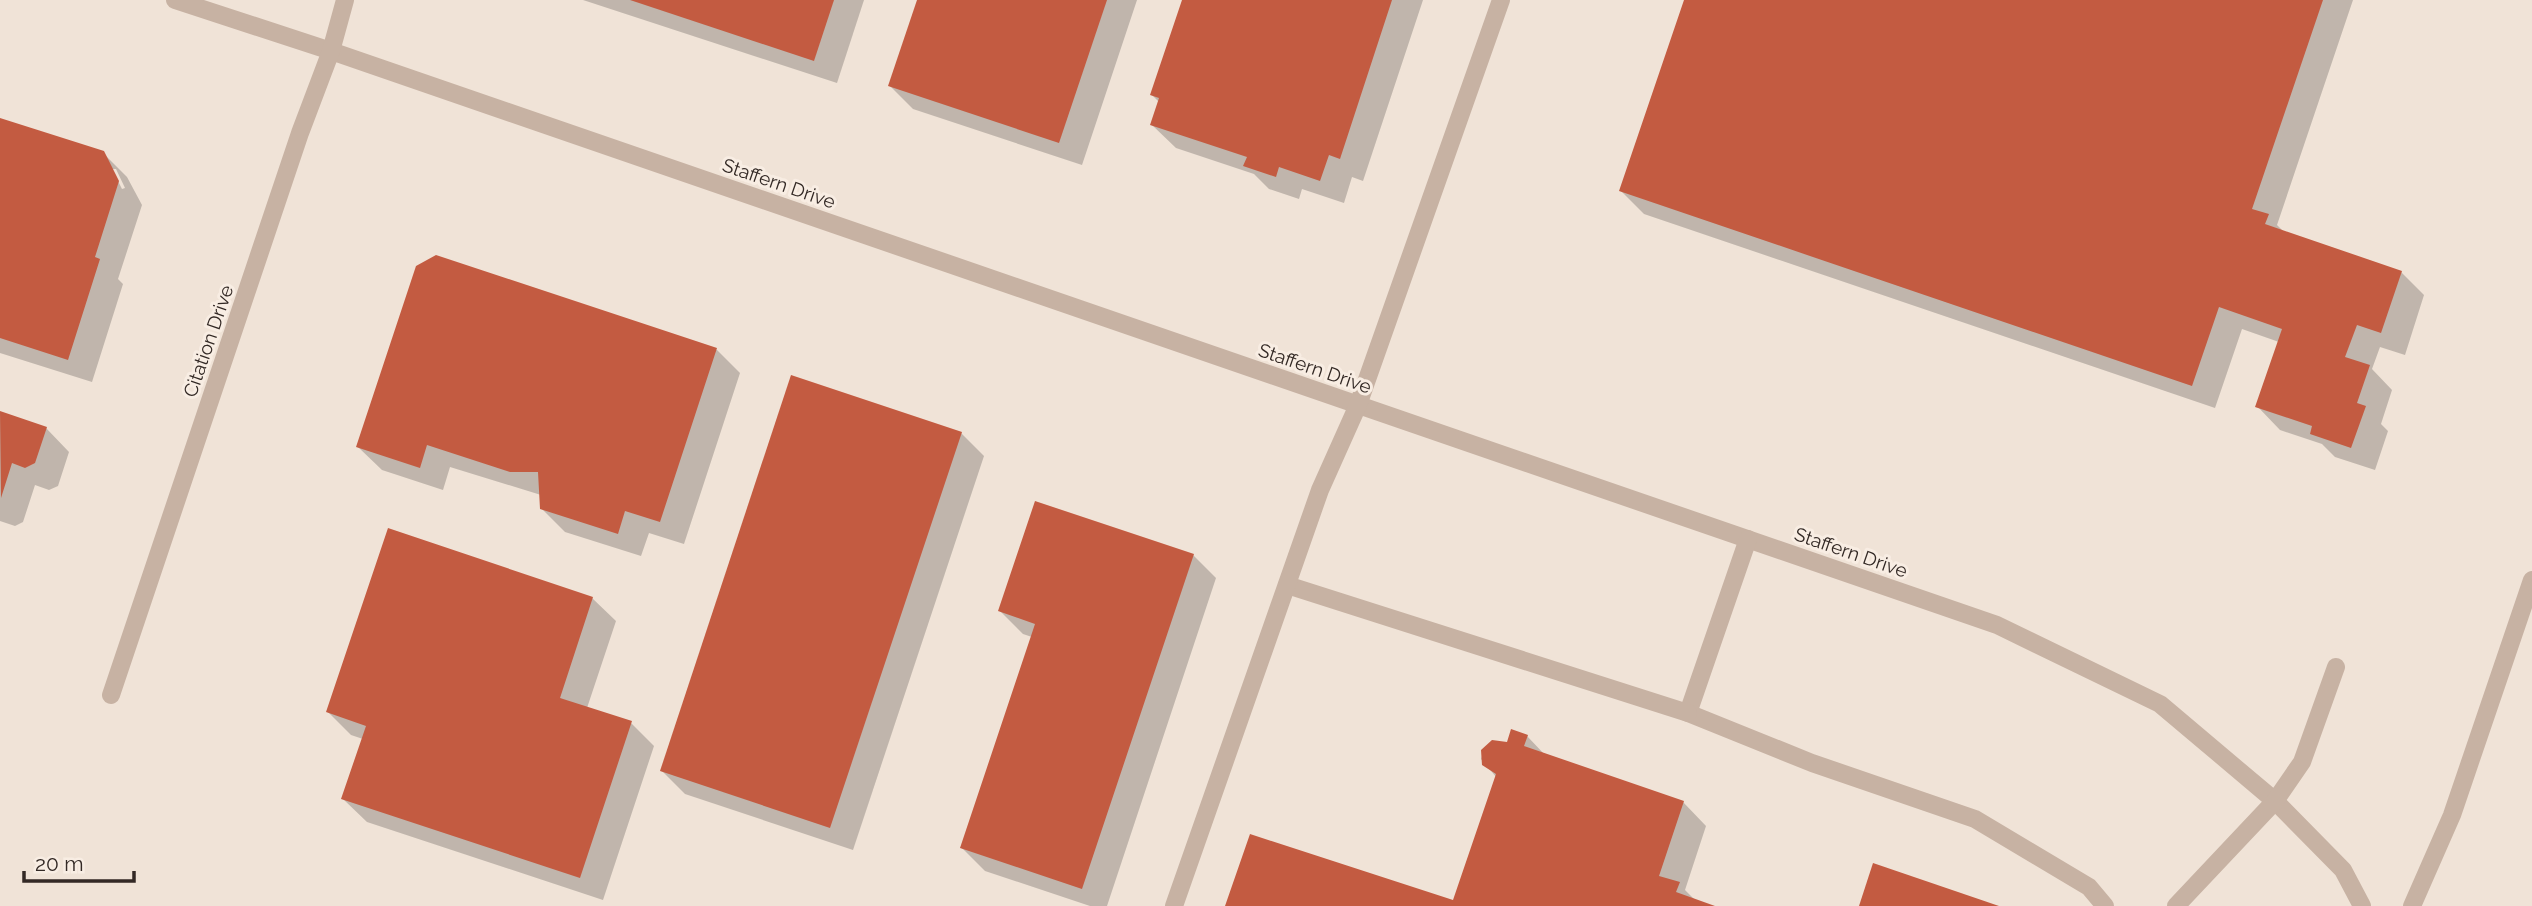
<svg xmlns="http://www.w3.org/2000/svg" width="2532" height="906" font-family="Raleway,sans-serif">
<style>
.shadow{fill:#0003;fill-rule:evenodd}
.building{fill:#c35b41}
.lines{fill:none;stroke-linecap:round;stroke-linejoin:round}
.minor{stroke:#c7b2a3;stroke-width:18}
.labels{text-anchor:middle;stroke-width:6;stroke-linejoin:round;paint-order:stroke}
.street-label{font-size:19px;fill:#332925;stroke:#f8ede3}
</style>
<rect width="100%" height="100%" fill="#f0e3d7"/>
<g class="shadow">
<polygon points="583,0 864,0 837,83"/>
<polygon points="919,0 1137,0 1082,165 913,109 890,86"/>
<polygon points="1183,0 1423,0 1363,181 1352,177 1344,203 1302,189 1299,199 1269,189 1254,174 1176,148 1152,125 1160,103 1152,95"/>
<polygon points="1685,0 2353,0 2277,225 2285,233 2401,272 2424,295 2405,355 2380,347 2372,369 2392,390 2381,424 2388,431 2375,470 2335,457 2322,444 2280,430 2257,406 2279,342 2242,329 2215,408 1644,214 1621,191"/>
<path d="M 0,120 L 103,153 L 127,177 L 142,205 L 118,279 L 123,284 L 92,382 L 0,353 ZM 112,169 L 116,169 L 125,188 L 122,189 Z"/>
<polygon points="436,257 717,350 740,373 684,544 649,533 641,556 565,532 541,508 541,495 450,467 443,490 382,470 358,447"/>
<polygon points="0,413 46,428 69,452 58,486 49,490 35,485 23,522 15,526 0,521"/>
<polygon points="961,433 984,456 853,850 685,794 662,771"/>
<polygon points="1193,555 1216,578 1107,906 1090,906 985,871 962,848 1032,637 1023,634 1000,611"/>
<polygon points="592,598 616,621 587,708 631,723 654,746 603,900 367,822 343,799 363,739 351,735 328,712"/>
<polygon points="1527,736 1546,756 1683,802 1706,826 1685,890 1696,901 1711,906 1227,906 1455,902 1497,778 1481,759 1485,747 1508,744"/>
</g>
<g class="building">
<polygon points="630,0 834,0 814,61"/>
<polygon points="917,0 1107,0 1059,143 888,86"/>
<polygon points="1182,0 1392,0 1340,159 1329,155 1320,181 1279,167 1276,177 1243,166 1247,157 1150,125 1159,98 1150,95"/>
<polygon points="1684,0 2323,0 2252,209 2269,214 2265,224 2402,271 2381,333 2357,325 2345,357 2370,365 2357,403 2366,406 2351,448 2310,434 2312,426 2255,407 2282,329 2219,307 2192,386 1619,191"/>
<polygon points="0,118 104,151 119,181 95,257 100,259 68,360 0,338"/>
<polygon points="436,255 717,348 660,522 625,511 618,534 540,509 538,472 510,472 427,445 420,468 356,447 416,266"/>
<polygon points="791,375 962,432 830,828 660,771"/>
<polygon points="0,411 47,427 35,463 25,468 12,463 1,498"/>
<polygon points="1035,501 1194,554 1082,889 960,848 1035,624 998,611"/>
<polygon points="388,528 593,597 560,698 632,721 580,878 341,799 366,726 326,712"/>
<polygon points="1511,729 1528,735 1524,746 1684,801 1659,876 1680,882 1676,892 1715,906 1225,906 1250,834 1453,900 1496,774 1482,765 1481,750 1492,740 1507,742"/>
<polygon points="1873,863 1999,906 1859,906"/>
</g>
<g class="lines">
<g class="minor">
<polyline points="175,0 331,51 1997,625 2160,704 2275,801 2343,870 2362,906"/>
<polyline points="1748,539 1688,713 1812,763 1975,819 2089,887 2105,906"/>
<polyline points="1287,585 1688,713"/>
<polyline points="111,695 300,133 331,51 345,0"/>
<polyline points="1174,906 1320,490 1358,405 1501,0"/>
<polyline points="2176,906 2275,801 2302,762 2336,667"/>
<polyline points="2412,906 2452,815 2532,580"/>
</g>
</g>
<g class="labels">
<g class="street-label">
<text transform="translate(779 183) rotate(19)" y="7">Staffern Drive</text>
<text transform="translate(208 341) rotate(-71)" y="7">Citation Drive</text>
<text transform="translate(1315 368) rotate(19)" y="7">Staffern Drive</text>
<text transform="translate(1851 552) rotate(19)" y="7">Staffern Drive</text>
</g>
</g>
<path d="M24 871v10h110v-10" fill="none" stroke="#332925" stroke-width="3.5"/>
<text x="35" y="871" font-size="21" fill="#332925" stroke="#f8ede3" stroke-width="5" paint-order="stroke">20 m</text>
</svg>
